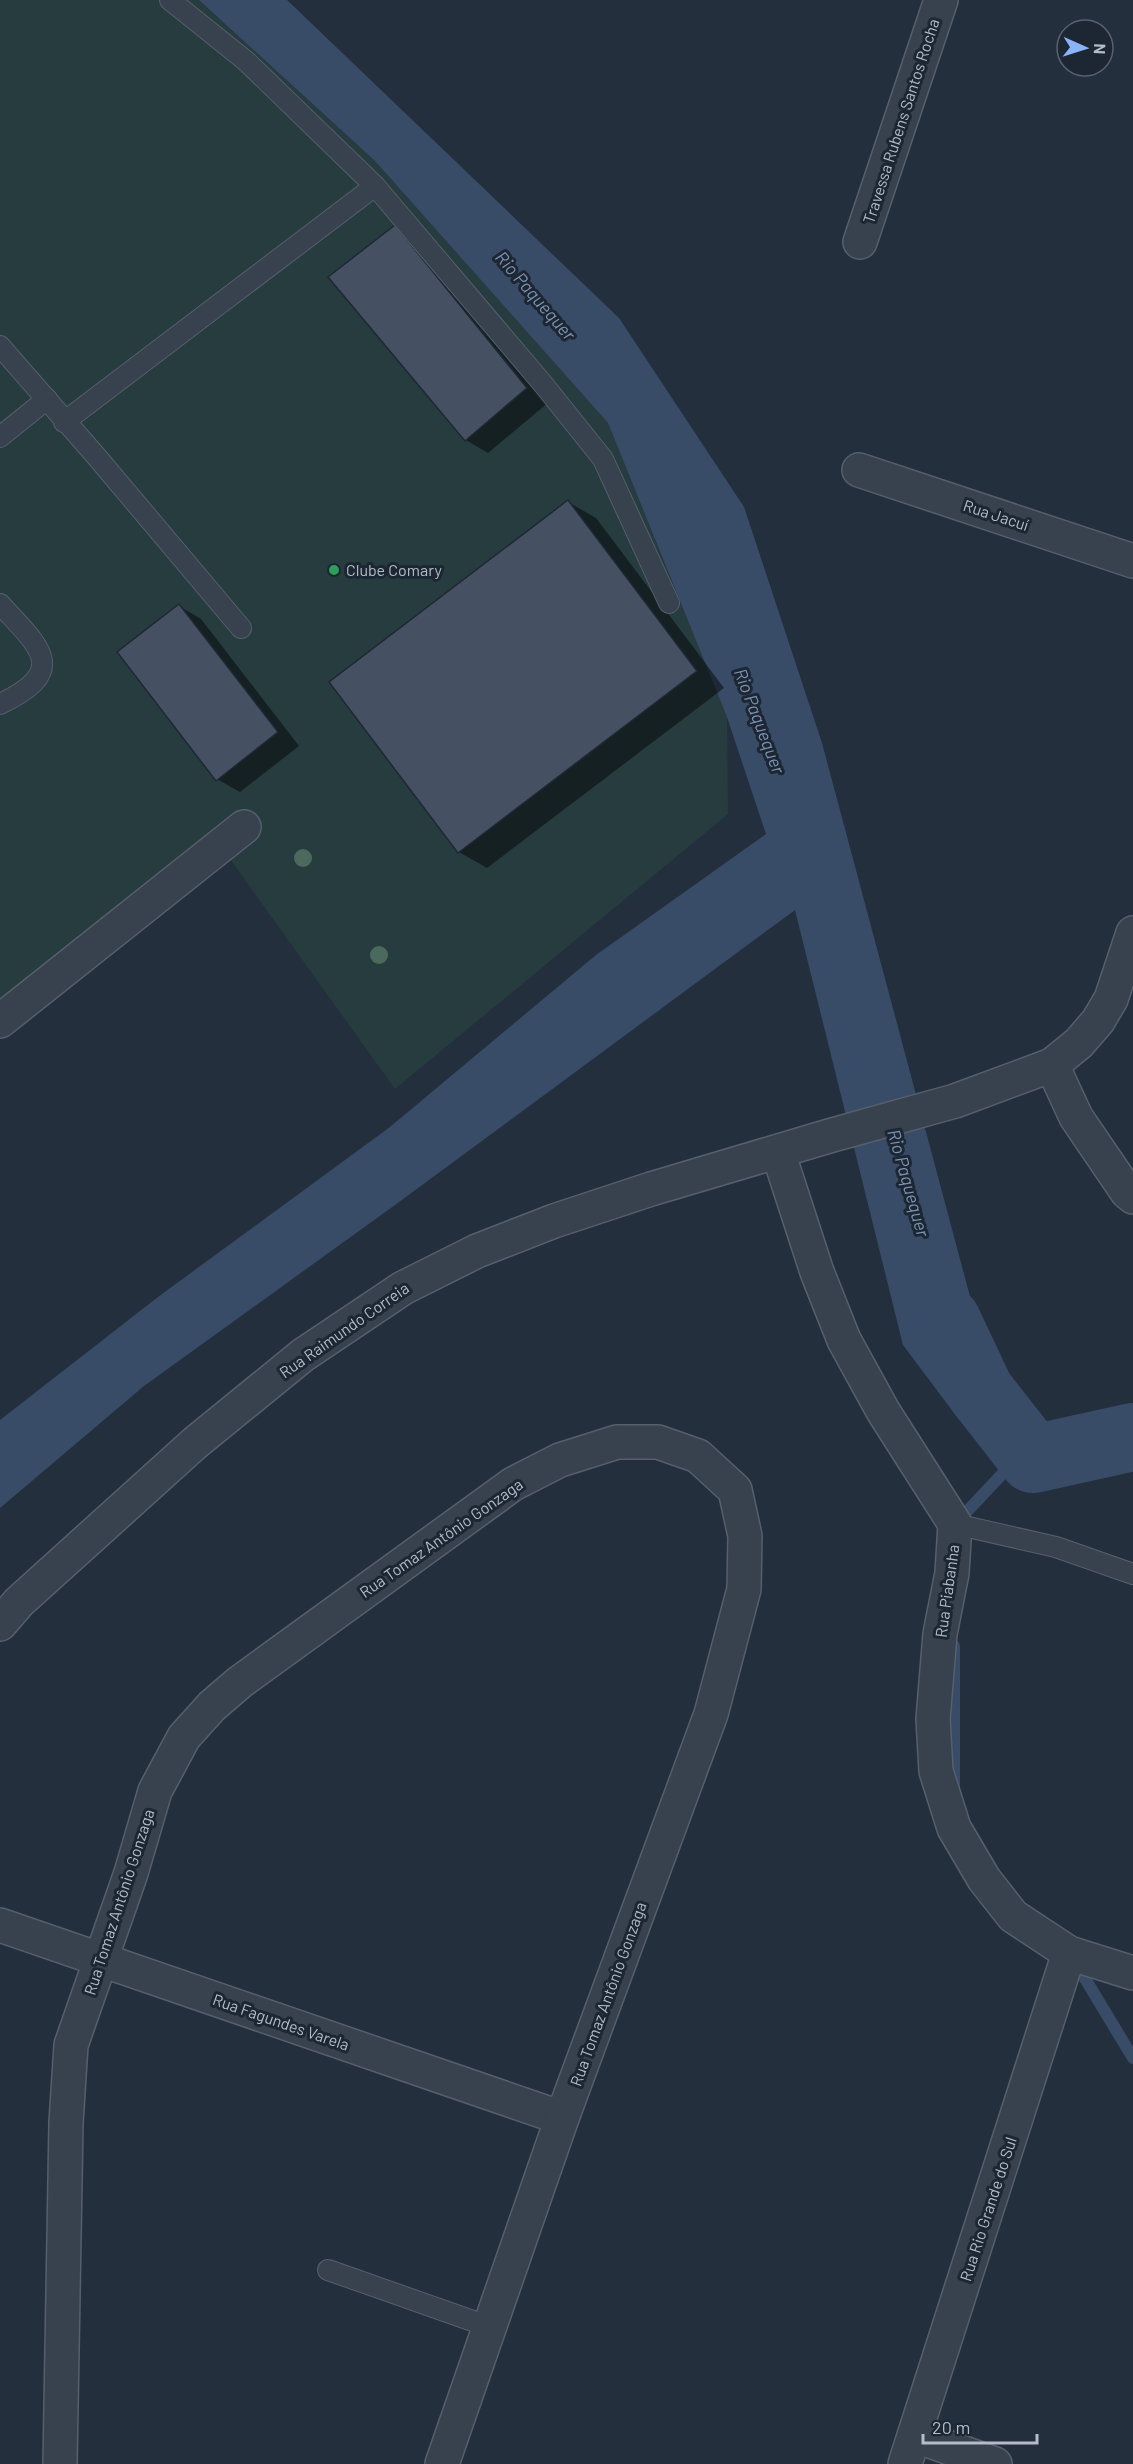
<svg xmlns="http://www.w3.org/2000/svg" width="1133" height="2464" font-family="Barlow,sans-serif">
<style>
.green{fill:#263c3f}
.water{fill:#394c67}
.shadow{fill:#0007}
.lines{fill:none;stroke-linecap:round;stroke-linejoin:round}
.stream{stroke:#394c67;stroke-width:12}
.river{stroke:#394c67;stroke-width:68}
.building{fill:#455162;stroke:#1f2835;stroke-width:1.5}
.service-casing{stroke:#565f6c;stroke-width:22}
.minor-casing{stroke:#565f6c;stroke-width:36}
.tertiary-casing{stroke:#565f6c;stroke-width:36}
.service{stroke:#38414e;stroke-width:20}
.minor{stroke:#38414e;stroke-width:33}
.tertiary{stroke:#38414e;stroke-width:33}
.tree{fill:#4b6a5d}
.leisure-dot{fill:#2e9e5b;stroke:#1d2633;stroke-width:2}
.labels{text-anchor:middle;stroke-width:6;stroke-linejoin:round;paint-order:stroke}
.street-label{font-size:16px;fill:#b4bcc9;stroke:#1d2633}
.poi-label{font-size:16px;fill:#b4bcc9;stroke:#1d2633;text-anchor:start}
.water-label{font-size:18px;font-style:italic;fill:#7c92b1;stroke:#1d2633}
</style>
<rect width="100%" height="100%" fill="#242f3e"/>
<polygon class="green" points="0,0 199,0 375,161 608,423 727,717 728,814 395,1089 222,848 0,1023"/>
<polygon class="water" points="199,0 287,0 619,318 744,507 822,743 972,1304 1015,1386 960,1421 903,1345 795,910 395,1205 144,1386 0,1508 0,1420 158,1297 390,1127 596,955 766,834 727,717 608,423 375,161"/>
<g class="shadow">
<polygon points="395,226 417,239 549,402 488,453 466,440"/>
<polygon points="568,502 596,518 724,688 487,868 459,852"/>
<polygon points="179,606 201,619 299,746 240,792 217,779"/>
</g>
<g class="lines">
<g class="stream">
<polyline points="955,1524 1007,1469 1033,1459"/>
<polyline points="954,1787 954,1646"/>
<polyline points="1075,1962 1133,2058"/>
</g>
<polyline class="river" points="947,1321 980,1391 1033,1459 1133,1437"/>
</g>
<g class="building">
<polygon points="395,225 527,388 465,441 328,277"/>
<polygon points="568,500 697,671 458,853 329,682"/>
<polygon points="179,604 278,732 216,781 117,652"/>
</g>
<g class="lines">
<g class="service-casing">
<g id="service">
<polyline points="375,186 543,384 603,459 669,603"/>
<polyline points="0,346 96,456 241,628"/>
<polyline points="64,422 375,186 246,61 170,0"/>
<polyline points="0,437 47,399"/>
<path d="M 0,604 C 38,646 72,670 0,704"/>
<polyline points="955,1524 1056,1547 1133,1574"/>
<polyline points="328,2270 490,2327"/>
</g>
</g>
<g class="minor-casing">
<g id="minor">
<polyline points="860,242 941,0"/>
<polyline points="859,470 1133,561"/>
<polyline points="0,1021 244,827"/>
<polyline points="1052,1065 1076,1117 1127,1192 1133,1197"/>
<polyline points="778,1152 817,1272 844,1340 883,1411 955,1524 952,1573 940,1634 933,1719 936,1771 954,1828 984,1879 1013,1916 1069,1953 1133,1973"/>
<polyline points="0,1925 562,2118"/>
<polyline points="916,2436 995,2464"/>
<polyline points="60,2464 66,2123 71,2045 131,1873 155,1791 184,1737 212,1706 240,1682 513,1484 560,1460 617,1442 658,1442 698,1456 735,1490 745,1536 744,1589 711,1714 562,2118 442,2464"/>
<polyline points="905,2464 1069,1953"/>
</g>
</g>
<g class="tertiary-casing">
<polyline id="tertiary" points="0,1624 19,1602 195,1443 303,1355 403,1288 477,1251 554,1221 651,1189 829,1136 955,1101 1052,1065 1079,1043 1098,1021 1111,999 1133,933"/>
</g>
<use href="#service" class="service"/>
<use href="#minor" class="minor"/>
<use href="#tertiary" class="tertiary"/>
</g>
<g class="tree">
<circle cx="303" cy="858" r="9"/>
<circle cx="379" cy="955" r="9"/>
</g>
<circle class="leisure-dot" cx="334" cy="570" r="6"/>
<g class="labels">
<g class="street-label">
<text transform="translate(901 121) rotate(-72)" y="6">Travessa Rubens Santos Rocha</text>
<text transform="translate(996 515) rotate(18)" y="6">Rua Jacuí</text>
<text transform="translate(344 1330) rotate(-35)" y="6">Rua Raimundo Correia</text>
<text transform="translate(441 1538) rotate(-35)" y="6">Rua Tomaz Antônio Gonzaga</text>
<text transform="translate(947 1591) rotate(-82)" y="6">Rua Piabanha</text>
<text transform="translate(119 1902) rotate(-72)" y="6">Rua Tomaz Antônio Gonzaga</text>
<text transform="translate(608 1994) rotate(-70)" y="6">Rua Tomaz Antônio Gonzaga</text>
<text transform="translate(281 2022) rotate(19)" y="6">Rua Fagundes Varela</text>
<text transform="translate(988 2209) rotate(-72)" y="6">Rua Rio Grande do Sul</text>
</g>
<g class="poi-label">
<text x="346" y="576">Clube Comary</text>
</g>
<g class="water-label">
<text transform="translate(535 296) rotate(49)" y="6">Rio Paquequer</text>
<text transform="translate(759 721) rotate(69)" y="6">Rio Paquequer</text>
<text transform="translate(908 1183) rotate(74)" y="6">Rio Paquequer</text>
</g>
</g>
<g transform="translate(1085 48) rotate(93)"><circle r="28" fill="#1d2633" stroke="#59626f" stroke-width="1.5"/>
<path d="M0-4.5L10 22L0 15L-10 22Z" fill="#8ab4f8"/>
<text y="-9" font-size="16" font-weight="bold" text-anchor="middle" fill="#b4bcc9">N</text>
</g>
<path d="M923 2434v9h114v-9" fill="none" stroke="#b4bcc9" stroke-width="3"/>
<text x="932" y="2434" font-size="18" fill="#b4bcc9" stroke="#1d2633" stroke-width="4.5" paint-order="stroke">20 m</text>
</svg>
